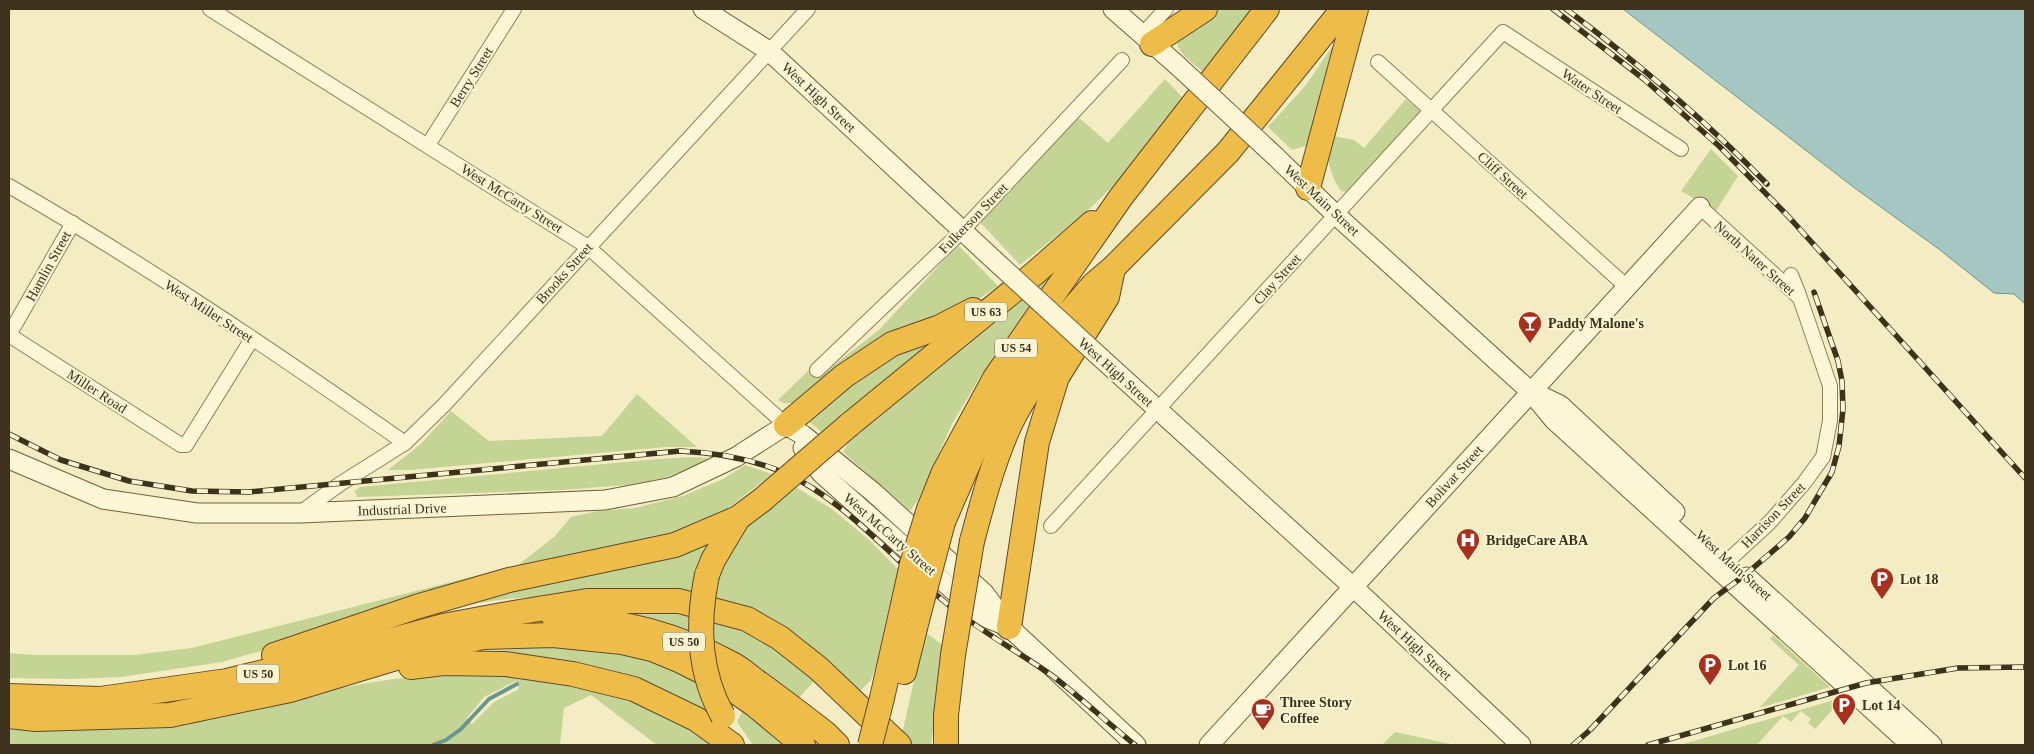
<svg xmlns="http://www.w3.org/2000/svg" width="2034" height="754" font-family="Georgia,serif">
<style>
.green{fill:#c3d495;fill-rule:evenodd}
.water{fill:#a5c6c1;stroke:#6a9691}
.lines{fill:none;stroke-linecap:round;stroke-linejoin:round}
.stream{stroke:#6a9691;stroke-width:4}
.street-casing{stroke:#917e57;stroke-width:16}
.secondary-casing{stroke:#725e3a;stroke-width:21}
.highway-casing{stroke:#5e4a2b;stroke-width:26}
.street{stroke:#fdf7d7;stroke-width:14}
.secondary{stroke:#fdf7d7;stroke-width:19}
.highway{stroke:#edbc49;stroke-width:24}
.rail-casing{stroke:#3f321d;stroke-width:5.5}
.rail{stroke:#faf4d3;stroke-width:4;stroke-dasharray:11;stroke-linecap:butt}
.secondary-bridge-casing{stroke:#725e3a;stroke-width:21;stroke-linecap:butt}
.highway-bridge-casing{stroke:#5e4a2b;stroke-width:26;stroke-linecap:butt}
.secondary-bridge{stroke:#fdf7d7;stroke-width:19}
.highway-bridge{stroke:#edbc49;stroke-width:24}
.labels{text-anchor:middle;stroke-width:4.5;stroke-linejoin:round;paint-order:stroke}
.shield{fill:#faf4d3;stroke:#776c54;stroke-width:1}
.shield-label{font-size:12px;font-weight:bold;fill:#3f321d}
.street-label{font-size:14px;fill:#3f321d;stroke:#faf4d3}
.poi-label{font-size:14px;font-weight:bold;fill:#3f321d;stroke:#faf4d3;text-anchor:start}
</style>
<rect width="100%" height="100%" fill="#f4ecc3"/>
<g class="green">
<path d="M 1214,9 L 1252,9 L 1202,71 C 1194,63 1175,52 1177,39 Z"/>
<polygon points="1340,35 1312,139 1305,146 1292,150 1268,127 1306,85"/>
<path d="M 1165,79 L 1185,100 C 1160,131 1136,163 1108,191 C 1081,218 1050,241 1020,265 L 980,222 L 1076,115 L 1108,143 Z"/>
<path d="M 1406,99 L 1420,111 L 1348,192 L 1341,191 C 1329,174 1326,155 1328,135 L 1354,140 L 1364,148 Z"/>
<polygon points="1711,149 1738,176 1716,211 1681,191"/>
<polygon points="958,245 998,286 970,305 796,403 783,403 778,400 811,368 821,375 879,330"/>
<polygon points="1055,273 1051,283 1014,328 982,374 952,424 918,500 910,511 843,452 856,427 1047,274"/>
<polygon points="944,331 926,349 823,433 807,420 858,373"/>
<polygon points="637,394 697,447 666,447 410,470 388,470 421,444 451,411 489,441 602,436"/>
<polygon points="692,457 715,459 668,477 628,485 561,490 357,497 355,491 360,487 658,459"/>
<polygon points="745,465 772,474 731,506 697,527 222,662 121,677 71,679 9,678 9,653 35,655 134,655 192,648 518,565 554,537 571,517 598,511 635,508 683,496 723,479"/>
<polygon points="791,484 832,509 868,539 899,570 878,662 871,680 858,693 710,598 733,539"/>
<polygon points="713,537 693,594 609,592 506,599 464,605 488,593"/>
<polygon points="667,605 760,633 817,678 798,699 607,611"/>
<polygon points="925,632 944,646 931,745 912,745 902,734"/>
<polygon points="1773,635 1774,636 1830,687 1759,708 1799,665 1770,639"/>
<polygon points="570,646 617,652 666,666 700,682 720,728 687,708 471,655 523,647"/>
<path d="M 470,673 C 525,677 590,683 642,704 C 668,715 693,730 716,745 L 657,745 L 591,695 L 564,708 L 560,745 L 9,745 L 9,725 C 66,730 125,732 183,724 C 242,717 298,696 357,685 C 394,678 431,674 470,673 ZM 516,681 L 519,689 L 494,702 L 472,724 L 467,718 L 484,697 Z"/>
<polygon points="1841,698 1848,705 1841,713 1835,707 1815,729 1808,723 1811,719 1801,711 1791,722 1783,716 1757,745 1680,745"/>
<polygon points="745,706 790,745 753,745 737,722"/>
<polygon points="1395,732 1455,745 1382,745"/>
</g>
<polygon class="water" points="1623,9 2025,9 2025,304 2014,294 1994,293 1940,250 1852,186"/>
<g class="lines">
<polyline class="stream" points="433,745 446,740 461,729 489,699 517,684"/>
<g class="street-casing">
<g id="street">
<polyline points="210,9 588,247 786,425"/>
<polyline points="1142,35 1166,9"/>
<polyline points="1378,62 1627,287"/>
<polyline points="428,145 514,9"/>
<path d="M 9,186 C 145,264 276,353 405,443"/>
<polyline points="1700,207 1800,298 1830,386 1830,421 1823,457 1804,483 1770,522 1719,569"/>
<polyline points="1791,275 1799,295"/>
<polyline points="9,335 181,445 186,445 252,339"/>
<polyline points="9,335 73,223"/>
<polyline points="817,370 962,231 1122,60"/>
<polyline points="300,513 340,484 405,443 444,405 808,9"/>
<polyline points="1051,526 1503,32 1681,149"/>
</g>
</g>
<g class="secondary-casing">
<g id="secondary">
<polyline points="703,9 769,51 994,260"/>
<polyline points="1113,9 1177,65"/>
<polyline points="1276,157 1336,215 1531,392 1554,420 1911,745"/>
<polyline points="1101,358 1364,597 1521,745"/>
<polyline points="1537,394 1560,405 1675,512"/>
<polyline points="786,425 803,435 873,492 984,593 1009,627 1136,745"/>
<polyline points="803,448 821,473 982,616 1007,626"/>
<polyline points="9,459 103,499 197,513 300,513 605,500 673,487 736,457 786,425"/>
<polyline points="1747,577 1932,745"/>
<polyline points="1209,745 1700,207"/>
</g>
</g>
<g class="highway-casing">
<g id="highway">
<polyline points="1152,44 1205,9"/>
<polyline points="1308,188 1356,9"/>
<polyline points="786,425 844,376 892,344 940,327 973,310"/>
<polyline points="849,425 1035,273 1092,223"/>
<polyline points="929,509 944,472 995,378 1121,197 1267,9"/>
<polyline points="943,522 973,453 996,408 1023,366 1093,285 1113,268 1228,152 1343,9"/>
<path d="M 972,541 C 982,504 992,466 1007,431 C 1020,401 1041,373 1060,346"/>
<polyline points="707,575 713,560 738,518"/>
<path d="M 553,616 C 615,619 677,634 732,664 C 742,669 751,678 760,684 C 782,700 803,716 825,733 L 837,745"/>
<polyline points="1009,627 1037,442 1057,377 1107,297 1113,268"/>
<polyline points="274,655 416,607 509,580 675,545 738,518 762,500"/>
<polyline points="411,667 443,663 505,664 573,674 634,689 696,719 732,745"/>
<polyline points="904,672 917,620"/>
<polyline points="9,696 100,699 227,681 363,648 443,626 502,615 587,601 679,601 747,619 780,638 818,668 899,745"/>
<polyline points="882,698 903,605"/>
<polyline points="9,716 36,719 170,715 290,690 409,654 483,637 553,635 622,642 652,649 681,661 719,680 755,705 803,745"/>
<polyline points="946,745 946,715 953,655"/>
</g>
</g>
<use href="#street" class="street"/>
<use href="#secondary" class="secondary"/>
<use href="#highway" class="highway"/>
<g class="rail-casing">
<g id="rail">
<polyline points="1553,9 1645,80 1719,146 1787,215 2025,478"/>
<path d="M 1566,9 C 1638,63 1705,120 1767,184"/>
<path d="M 9,434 L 61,460 L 129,481 L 192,491 L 249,492 L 680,451 C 723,453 766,461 804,483 C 856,513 899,564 945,602 C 979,631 1018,651 1054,677 C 1082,699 1108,723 1135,745"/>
<polyline points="1573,745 1590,730 1714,598 1745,575 1789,537 1805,518 1832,472 1839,446 1843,409 1842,381 1838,361 1814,292"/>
<polyline points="1648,745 1866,683 1958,668 2025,667"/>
</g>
</g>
<use href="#rail" class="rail"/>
<g class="secondary-bridge-casing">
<g id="secondary-bridge">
<polyline points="1177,65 1276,157"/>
<polyline points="994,260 1101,358"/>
</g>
</g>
<g class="highway-bridge-casing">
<g id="highway-bridge">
<polyline points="762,500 849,425"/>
<path d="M 707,575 C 697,623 698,672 723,716"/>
<polyline points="903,605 912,564 929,509"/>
<polyline points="917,620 943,522"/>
<polyline points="953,655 972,541"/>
<polyline points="870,745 882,698"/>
</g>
</g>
<use href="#secondary-bridge" class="secondary-bridge"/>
<use href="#highway-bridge" class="highway-bridge"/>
</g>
<defs>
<g id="bar-pin" transform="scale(1.25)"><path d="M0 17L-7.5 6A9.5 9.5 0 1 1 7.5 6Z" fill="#a8311e" stroke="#faf4d3"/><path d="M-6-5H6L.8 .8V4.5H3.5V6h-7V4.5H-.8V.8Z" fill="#fff"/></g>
<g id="hospital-pin" transform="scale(1.25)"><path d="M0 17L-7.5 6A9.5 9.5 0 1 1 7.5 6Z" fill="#a8311e" stroke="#faf4d3"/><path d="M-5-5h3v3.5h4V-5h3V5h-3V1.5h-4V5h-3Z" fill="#fff"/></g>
<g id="parking-pin" transform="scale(1.25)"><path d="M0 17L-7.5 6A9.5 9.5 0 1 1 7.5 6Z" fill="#a8311e" stroke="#faf4d3"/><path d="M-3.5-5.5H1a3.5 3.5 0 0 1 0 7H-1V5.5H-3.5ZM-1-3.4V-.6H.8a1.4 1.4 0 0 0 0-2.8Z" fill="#fff"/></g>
<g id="cafe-pin" transform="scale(1.25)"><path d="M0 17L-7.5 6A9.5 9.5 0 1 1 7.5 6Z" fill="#a8311e" stroke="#faf4d3"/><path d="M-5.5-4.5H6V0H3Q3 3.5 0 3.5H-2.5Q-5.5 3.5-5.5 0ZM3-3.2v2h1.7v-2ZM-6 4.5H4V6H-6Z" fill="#fff"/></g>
</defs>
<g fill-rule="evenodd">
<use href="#bar-pin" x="1530" y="323"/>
<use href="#hospital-pin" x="1468" y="540"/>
<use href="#parking-pin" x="1882" y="579"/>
<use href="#parking-pin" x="1710" y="665"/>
<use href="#parking-pin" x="1844" y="705"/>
<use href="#cafe-pin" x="1263" y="710"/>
</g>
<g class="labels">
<g class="shield">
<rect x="965" y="302.5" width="42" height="19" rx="4"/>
<rect x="995" y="338.5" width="42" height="19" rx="4"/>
<rect x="663" y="632.5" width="42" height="19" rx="4"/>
<rect x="237" y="664.5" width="42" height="19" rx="4"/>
</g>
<g class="shield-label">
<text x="986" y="316">US 63</text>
<text x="1016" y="352">US 54</text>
<text x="684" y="646">US 50</text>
<text x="258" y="678">US 50</text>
</g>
<g class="street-label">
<text transform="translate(471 77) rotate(-58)" y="5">Berry Street</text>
<text transform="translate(1592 91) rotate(34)" y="5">Water Street</text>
<text transform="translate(819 97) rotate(43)" y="5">West High Street</text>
<text transform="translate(1503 175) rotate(42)" y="5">Cliff Street</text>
<text transform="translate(512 198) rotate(32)" y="5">West McCarty Street</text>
<text transform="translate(1322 200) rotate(43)" y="5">West Main Street</text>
<text transform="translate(973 218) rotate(-46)" y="5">Fulkerson Street</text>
<text transform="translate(1755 258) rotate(42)" y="5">North Nater Street</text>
<text transform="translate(48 266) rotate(-61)" y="5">Hamlin Street</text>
<text transform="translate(564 273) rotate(-48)" y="5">Brooks Street</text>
<text transform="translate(1277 279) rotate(-48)" y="5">Clay Street</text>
<text transform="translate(209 311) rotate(33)" y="5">West Miller Street</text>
<text transform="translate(1116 372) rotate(42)" y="5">West High Street</text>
<text transform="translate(97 391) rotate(33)" y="5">Miller Road</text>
<text transform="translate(1454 476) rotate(-48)" y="5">Bolivar Street</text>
<text transform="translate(402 509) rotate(-2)" y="5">Industrial Drive</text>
<text transform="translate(1773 515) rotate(-46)" y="5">Harrison Street</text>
<text transform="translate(890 534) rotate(41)" y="5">West McCarty Street</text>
<text transform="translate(1734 565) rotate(42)" y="5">West Main Street</text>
<text transform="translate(1415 645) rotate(43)" y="5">West High Street</text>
</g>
<g class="poi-label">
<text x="1548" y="328">Paddy Malone's</text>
<text x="1486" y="545">BridgeCare ABA</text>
<text x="1900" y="584">Lot 18</text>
<text x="1728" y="670">Lot 16</text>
<text x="1280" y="707">Three Story<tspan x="1280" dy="16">Coffee</tspan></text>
<text x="1862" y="710">Lot 14</text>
</g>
</g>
<rect width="2034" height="754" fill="none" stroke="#3f321d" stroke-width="20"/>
</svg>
